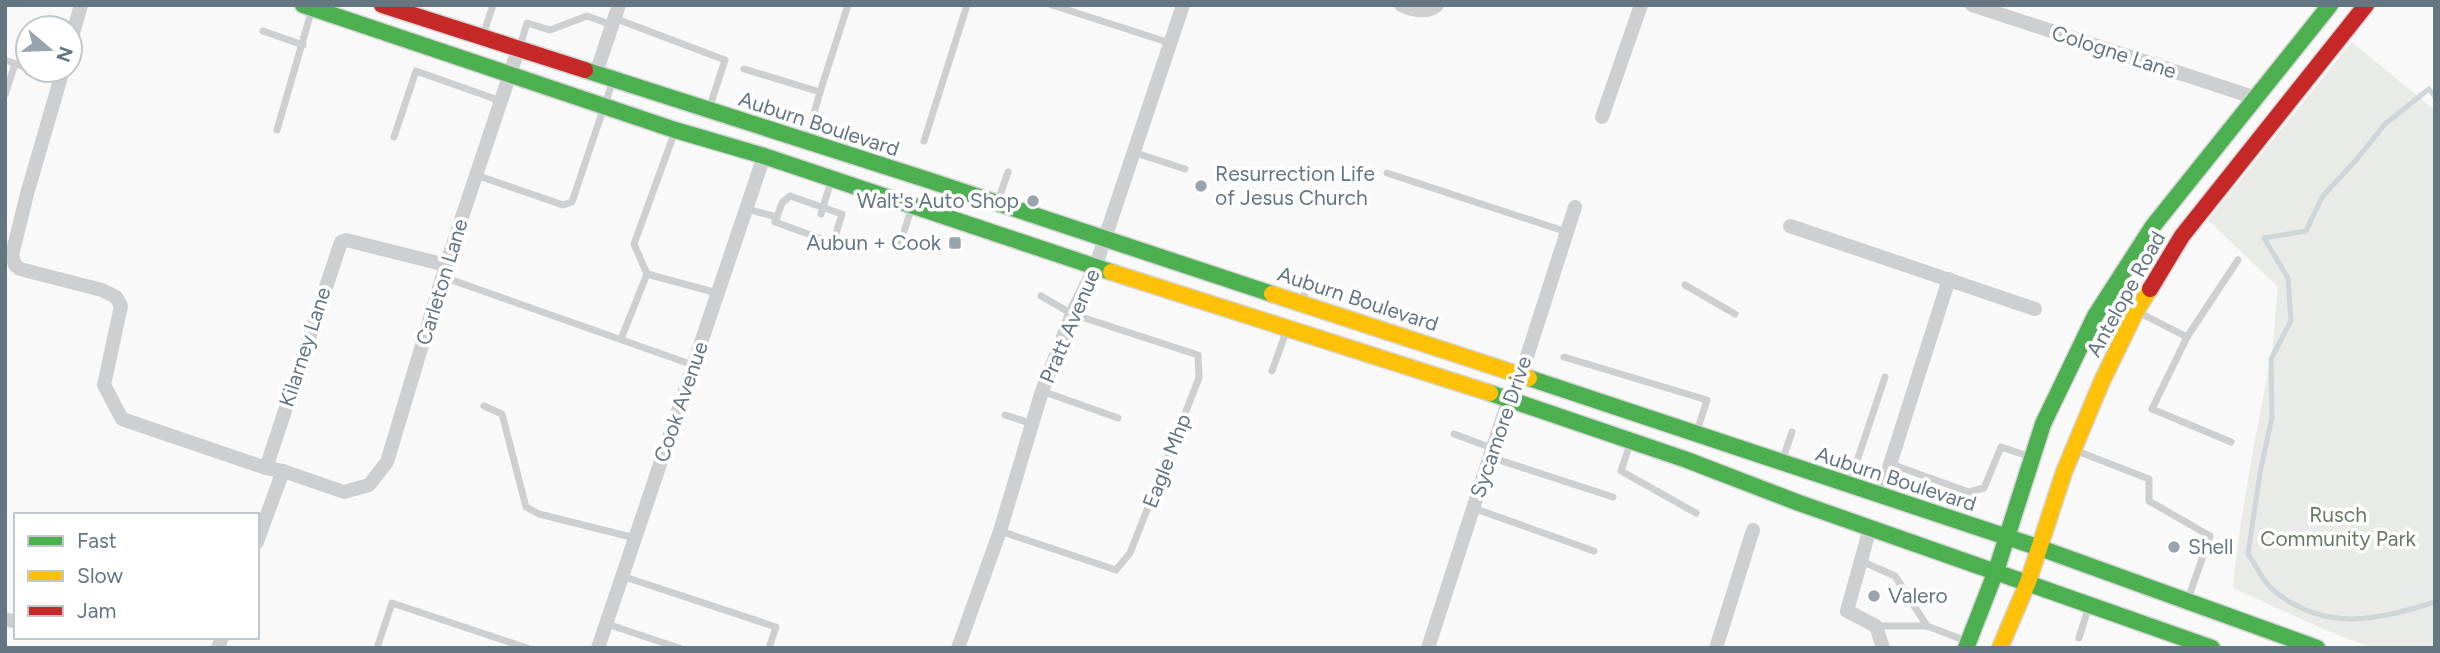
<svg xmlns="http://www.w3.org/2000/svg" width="2440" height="653" font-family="Figtree,sans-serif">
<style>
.green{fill:#e8ebe6}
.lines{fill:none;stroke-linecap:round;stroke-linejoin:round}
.stream{stroke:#ced6d9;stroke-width:5}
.fast-casing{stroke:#d5d6d7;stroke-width:19}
.slow-casing{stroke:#d5d6d7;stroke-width:19}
.jam-casing{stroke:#d5d6d7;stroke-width:19}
.lane{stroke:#cecfd0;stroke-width:7}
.street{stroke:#cecfd0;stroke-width:14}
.fast{stroke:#4caf50;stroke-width:16}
.slow{stroke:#ffc107;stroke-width:16}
.jam{stroke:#c62828;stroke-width:16}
.poi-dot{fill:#99a4ac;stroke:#fff;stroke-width:2.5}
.labels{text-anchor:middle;stroke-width:7;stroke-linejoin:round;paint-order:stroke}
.street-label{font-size:21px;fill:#657683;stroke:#fff}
.poi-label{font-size:21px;fill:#657683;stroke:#fff;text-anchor:start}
.park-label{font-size:21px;fill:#687a64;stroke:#fff}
</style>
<rect width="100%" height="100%" fill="#f9f9f9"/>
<path class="green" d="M 2352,42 L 2432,108 L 2435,105 L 2435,648 L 2373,648 L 2328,631 L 2233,588 C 2240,511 2256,437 2270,361 C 2275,337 2275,311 2278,287 L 2208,220 Z"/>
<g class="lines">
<path class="stream" d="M 2435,97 L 2429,89 L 2385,124 L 2357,159 L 2322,197 L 2306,231 L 2264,238 L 2288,278 L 2291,321 L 2271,359 L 2272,417 L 2260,473 L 2248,554 C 2256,565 2263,582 2273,590 C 2325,633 2377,620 2435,602"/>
<g class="fast-casing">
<g id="fast">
<polyline points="303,5 675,130 764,156 1111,272"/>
<polyline points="585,70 928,180 1272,294"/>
<polyline points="1529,378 2040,548 2317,648"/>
<polyline points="1490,393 1687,460 1799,503 2212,648"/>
<polyline points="1966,648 1996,571 2043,424 2095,316 2153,226 2330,5"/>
</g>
</g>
<g class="slow-casing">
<g id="slow">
<polyline points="1111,272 1490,393"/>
<polyline points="1272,294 1529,378"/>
<polyline points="2000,648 2028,582 2064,472 2102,381 2136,311 2150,289"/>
</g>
</g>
<g class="jam-casing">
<g id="jam">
<polyline points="382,5 585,70"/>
<polyline points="2150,289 2182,236 2366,5"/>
</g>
</g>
<g class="lane">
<polyline points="1052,5 1170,43"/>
<polyline points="614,18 725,60 710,106"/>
<polyline points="263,31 303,45"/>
<polyline points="483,35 493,5"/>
<polyline points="520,46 527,23 550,30 587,16 612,25"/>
<polyline points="5,60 28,68"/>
<polyline points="744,69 820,92"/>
<polyline points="35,70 60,78"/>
<polyline points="5,95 15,64"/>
<polyline points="277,130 312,9"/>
<polyline points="394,137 416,71 501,101"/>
<polyline points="807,138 820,92 848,5"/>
<polyline points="924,141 967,5"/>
<polyline points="1133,152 1185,169"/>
<polyline points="1387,173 1567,232"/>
<polyline points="476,175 563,205 572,202 612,83"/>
<polygon points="790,196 842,214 833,243 775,222 782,203"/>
<polyline points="998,201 1008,172"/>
<polyline points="747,209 777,217"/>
<polyline points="821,214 831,181"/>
<polyline points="898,250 911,210"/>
<polyline points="647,274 634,244 674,134"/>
<polyline points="443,277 693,365"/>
<polyline points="1685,285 1735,314"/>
<polyline points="1303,300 1309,277"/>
<polyline points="2140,313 2187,337 2238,260"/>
<polyline points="2187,337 2152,409 2231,442"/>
<polyline points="621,339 647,274 717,293"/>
<polyline points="1564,357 1707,400 1697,431"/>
<polyline points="1272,371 1286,332"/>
<polyline points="1042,391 1118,418"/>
<polyline points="484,406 502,414 526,507 539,514 635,538"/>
<polyline points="1005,415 1033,424"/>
<polyline points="1454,434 1492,448"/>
<polyline points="1630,444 1621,471 1696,513"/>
<polyline points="2077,451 2149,479 2149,501 2210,536 2188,599"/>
<polyline points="1490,457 1613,497"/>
<polyline points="1782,461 1792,432"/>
<polyline points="1891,464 1969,492 1984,488 2001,447 2031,457"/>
<polyline points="1850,482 1885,377"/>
<polyline points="1473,508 1594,551"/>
<polyline points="1000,531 1116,570 1130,553 1199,378 1198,355 1072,314 1041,296"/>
<polyline points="1861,561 1895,576 1927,626 1964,640"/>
<polyline points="622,576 776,627 769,648"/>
<polyline points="607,624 679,648"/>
<polyline points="1876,626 1927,626"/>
<polyline points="2079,638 2088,609"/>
<polyline points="377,648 392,603 527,648"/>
</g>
<g class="street">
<path d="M 1401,5 C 1413,10 1426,14 1437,5"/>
<polyline points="1972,5 2256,98"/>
<polyline points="70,44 81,5"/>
<polyline points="596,73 619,5"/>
<polyline points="1602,117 1641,5"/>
<polyline points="1790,226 2035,309"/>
<polyline points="15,265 20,269 102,290 116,297 121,306 104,385 122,419 266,468 283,471 344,492 369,485 387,462 446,265 518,50"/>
<polyline points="15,265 12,255 27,194 63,70"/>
<polyline points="266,468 341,242 346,240 446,265"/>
<polyline points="1880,496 1949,279"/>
<polyline points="1870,528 1847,611 1876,626 1883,648"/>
<polyline points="257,542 283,471"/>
<polyline points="5,619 12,621"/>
<polyline points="218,648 222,637"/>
<polyline points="598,648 764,156"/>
<polyline points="958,648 1000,531 1042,391 1072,314 1096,265 1183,5"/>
<polyline points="1428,648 1490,456 1509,399 1521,375 1575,207"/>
<polyline points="1716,648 1753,530"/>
</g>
<use href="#fast" class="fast"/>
<use href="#slow" class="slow"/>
<use href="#jam" class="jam"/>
</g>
<g class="poi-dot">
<circle cx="1201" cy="186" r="7"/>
<circle cx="1033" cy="201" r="7"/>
<rect x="948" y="236" width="14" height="14" rx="3.5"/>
<circle cx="2174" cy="547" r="7"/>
<circle cx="1874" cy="596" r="7"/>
</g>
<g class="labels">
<g class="street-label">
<text transform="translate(2114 52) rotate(18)" y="7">Cologne Lane</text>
<text transform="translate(819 124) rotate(18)" y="7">Auburn Boulevard</text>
<text transform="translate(442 282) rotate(-73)" y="7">Carleton Lane</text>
<text transform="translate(2126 294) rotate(-61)" y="7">Antelope Road</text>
<text transform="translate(1358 299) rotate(18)" y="7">Auburn Boulevard</text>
<text transform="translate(1070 326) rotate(-67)" y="7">Pratt Avenue</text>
<text transform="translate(305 347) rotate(-72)" y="7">Kilarney Lane</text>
<text transform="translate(681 402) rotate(-71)" y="7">Cook Avenue</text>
<text transform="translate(1501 427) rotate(-71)" y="7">Sycamore Drive</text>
<text transform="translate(1167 461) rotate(-69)" y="7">Eagle Mhp</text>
<text transform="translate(1896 479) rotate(18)" y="7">Auburn Boulevard</text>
</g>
<g class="poi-label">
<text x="1215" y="181">Resurrection Life<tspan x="1215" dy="24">of Jesus Church</tspan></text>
<text x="1019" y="208" text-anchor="end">Walt's Auto Shop</text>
<text x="941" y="250" text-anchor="end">Aubun + Cook</text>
<text x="2188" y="554">Shell</text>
<text x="1888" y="603">Valero</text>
</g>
<g class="park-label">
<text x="2338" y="522">Rusch<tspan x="2338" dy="24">Community Park</tspan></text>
</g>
</g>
<rect width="2440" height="653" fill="none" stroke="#657683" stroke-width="14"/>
<rect x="14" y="513" width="245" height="126" fill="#ffffff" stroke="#c1c8cd" stroke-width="2"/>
<rect x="28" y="536" width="35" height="10" fill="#4caf50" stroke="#c1c8cd" stroke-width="2"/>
<text x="77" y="548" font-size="21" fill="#657683">Fast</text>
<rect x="28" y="571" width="35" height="10" fill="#ffc107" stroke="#c1c8cd" stroke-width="2"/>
<text x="77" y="583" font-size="21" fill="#657683">Slow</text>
<rect x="28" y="606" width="35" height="10" fill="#c62828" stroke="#c1c8cd" stroke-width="2"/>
<text x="77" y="618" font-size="21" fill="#657683">Jam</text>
<g transform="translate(49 49) rotate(109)"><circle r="33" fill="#ffffff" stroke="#c1c8cd" stroke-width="2"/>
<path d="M0-5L12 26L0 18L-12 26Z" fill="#99a4ac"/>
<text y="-10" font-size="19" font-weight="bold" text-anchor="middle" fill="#657683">N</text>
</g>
</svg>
